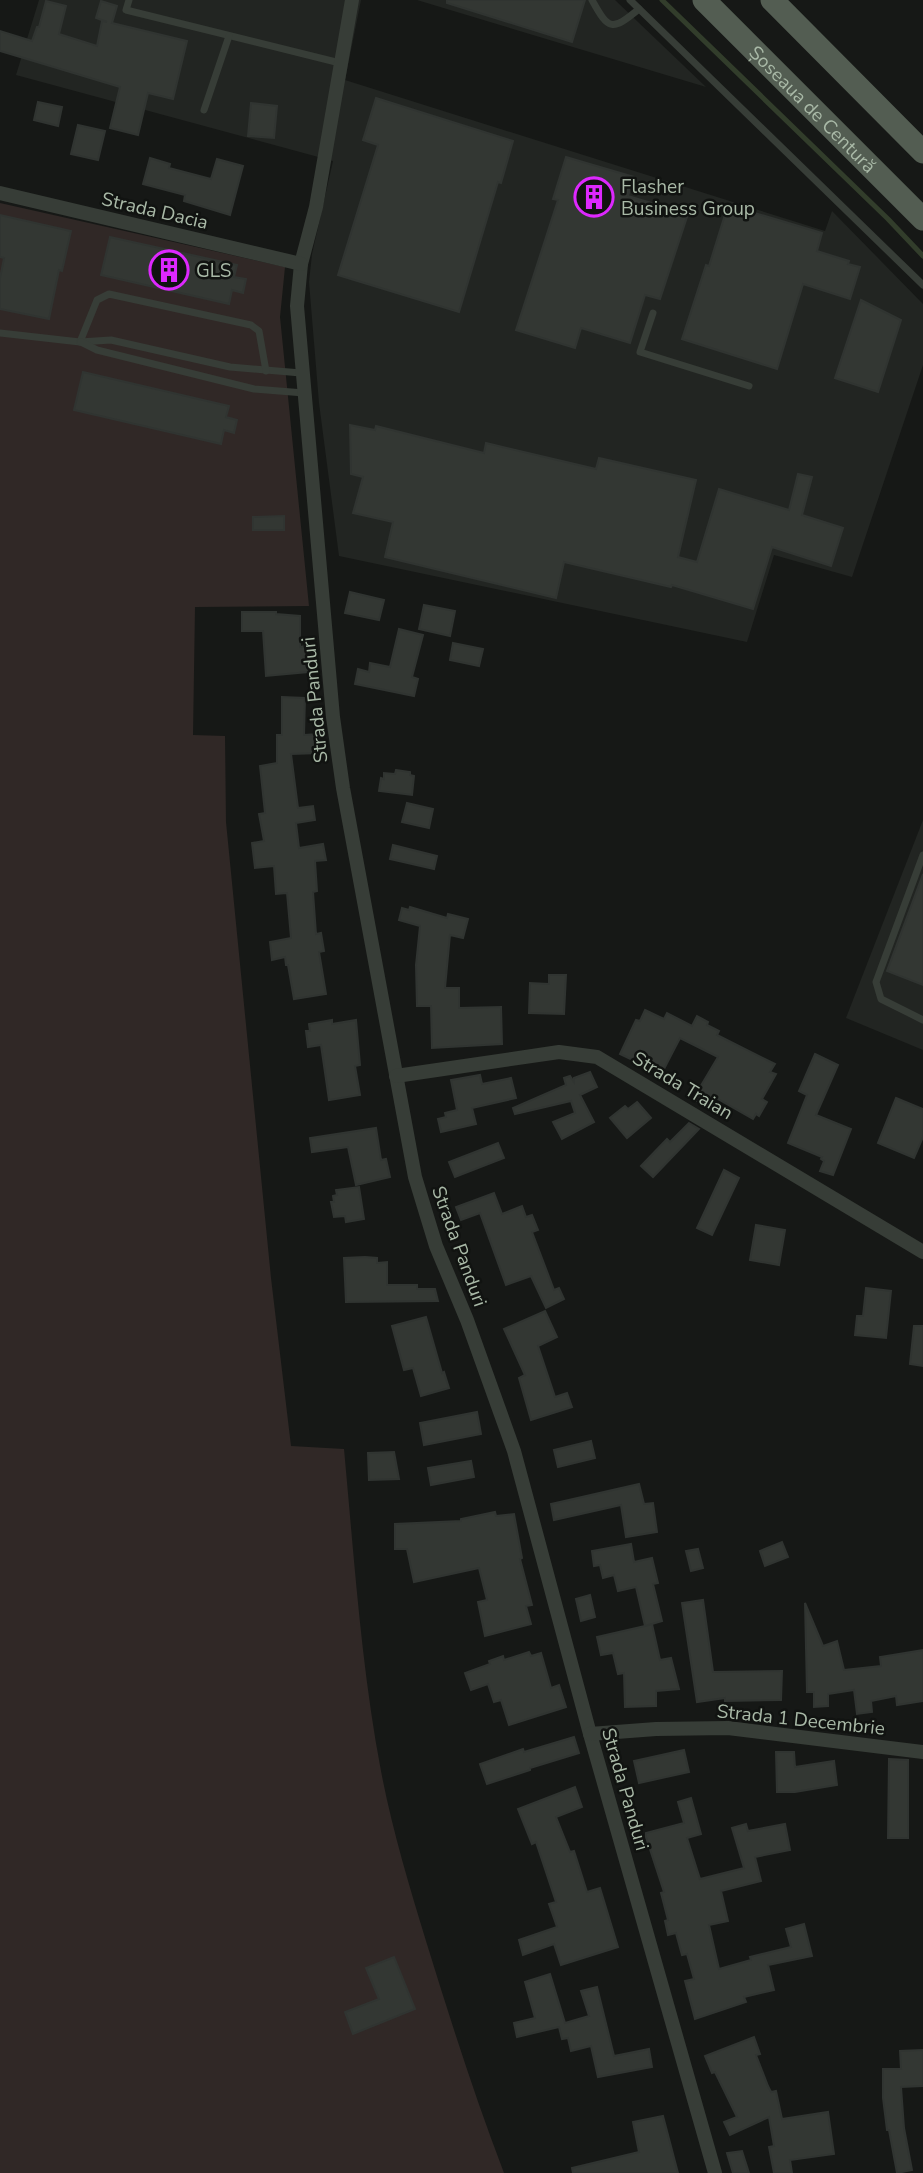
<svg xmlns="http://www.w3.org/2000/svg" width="923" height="2173" font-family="'Nunito Sans',sans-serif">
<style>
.built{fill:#222522}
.green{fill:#302826}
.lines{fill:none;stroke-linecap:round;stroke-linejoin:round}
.stream{stroke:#323d2b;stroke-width:5}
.building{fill:#333733;stroke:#303431;stroke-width:2}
.service{stroke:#373d37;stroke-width:7}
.minor{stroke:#373d37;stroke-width:14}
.primary{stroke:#535d52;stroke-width:23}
.labels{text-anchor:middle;stroke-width:5;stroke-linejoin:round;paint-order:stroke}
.street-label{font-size:19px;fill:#a9b9a7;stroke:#111311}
.poi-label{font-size:19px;fill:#a9b9a7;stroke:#111311;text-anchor:start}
</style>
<rect width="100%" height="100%" fill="#161816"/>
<g class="built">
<polygon points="39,0 361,0 345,80 825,231 832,211 923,304 923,365 852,577 774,555 747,642 339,556 319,403 309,282 312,254 333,161 16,75"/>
<polygon points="417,0 615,0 706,87"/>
<polygon points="923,820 923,1050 846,1018"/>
</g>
<path class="green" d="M 0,203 L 285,267 L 280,317 L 309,606 L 195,607 L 193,735 L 225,736 L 226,822 L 233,893 L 271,1278 L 291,1446 L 344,1449 C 354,1556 361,1665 381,1771 C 392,1829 409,1885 426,1941 C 450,2019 475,2097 504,2173 L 0,2173 Z"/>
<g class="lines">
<polyline class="stream" points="662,0 888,219 923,256"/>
</g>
<g class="building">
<polygon points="447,0 585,0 572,42 447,3"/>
<polygon points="46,1 66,6 59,34 97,46 102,21 107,22 96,18 101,1 117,6 112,23 187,41 173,99 148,93 138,135 110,128 120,87 0,51 0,31 32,41 37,27 39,27"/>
<polygon points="376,98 513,141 501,183 498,182 459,312 338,275 378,145 363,140"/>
<polygon points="38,102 62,107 58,126 34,120"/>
<polygon points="251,103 277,106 274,138 248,136"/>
<polygon points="78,125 105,131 98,160 71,154"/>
<polygon points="566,157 634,177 628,196 688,214 660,299 645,295 630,343 581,328 575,348 516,330 558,200 553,199"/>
<polygon points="150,158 170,164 169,168 211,179 217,159 243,166 230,215 184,201 185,195 143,184"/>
<polygon points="728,205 822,233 817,251 849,261 848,264 860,267 850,299 803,284 777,369 682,339 706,265 709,266"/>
<polygon points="0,215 71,231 62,271 59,270 49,319 0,309 0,278 4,258 0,257"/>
<polygon points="110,237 237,265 234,277 246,279 243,293 232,290 229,304 101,275"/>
<polygon points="861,300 901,320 878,392 835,378"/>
<polygon points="83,372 229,406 226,417 237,420 234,433 224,430 221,444 74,410"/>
<polygon points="350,425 375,430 376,426 484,453 486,443 596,469 599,458 696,480 678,557 697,562 719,489 789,510 798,474 812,477 802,515 843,528 831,566 772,547 753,609 672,585 671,587 564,562 556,598 385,557 393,522 353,513 363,477 351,474"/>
<polygon points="284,516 284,530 253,530 253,517"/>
<polygon points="350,592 384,600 379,620 345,613"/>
<polygon points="424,605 455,611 450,636 419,629"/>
<polygon points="242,612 276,612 276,614 300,616 300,647 306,646 308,672 266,676 263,631 242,631"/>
<polygon points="399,629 423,635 412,677 418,679 414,696 355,684 358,669 369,672 370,663 390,667"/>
<polygon points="453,643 483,649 479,666 450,660"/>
<polygon points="282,697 305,698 304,735 318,734 319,753 291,754 298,808 313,806 315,820 296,823 299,848 323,844 326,860 315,861 317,891 313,892 316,934 321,933 324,951 319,952 326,994 294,999 288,965 286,965 285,957 272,960 270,942 291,938 287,893 276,894 274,866 255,868 252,843 264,841 259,814 265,813 260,766 277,763 277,735 282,735"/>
<polygon points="396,770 410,772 410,775 414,776 412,795 379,791 381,778 384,779 384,773 395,774"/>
<polygon points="407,803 433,809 429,828 402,822"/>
<polygon points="393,845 437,856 434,869 390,859"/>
<polygon points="923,874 923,985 887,971"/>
<polygon points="410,907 447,918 448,914 468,919 463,938 450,935 445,988 459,988 459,1008 501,1007 502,1044 432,1048 431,1006 417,1006 416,965 420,926 399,920 402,908 409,910"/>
<polygon points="549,975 566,975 564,1014 529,1013 530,983 549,984"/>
<polygon points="645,1010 664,1019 667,1013 692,1026 697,1016 708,1022 707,1025 719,1031 717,1035 775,1064 770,1072 776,1074 762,1099 767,1102 759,1116 756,1114 753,1119 716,1098 711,1108 693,1099 718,1057 680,1038 663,1071 638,1059 637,1062 620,1054 636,1020 640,1021"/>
<polygon points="332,1020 332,1024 356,1020 360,1065 355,1066 360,1095 329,1100 321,1045 308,1047 306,1031 310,1031 309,1024"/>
<polygon points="815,1054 838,1065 816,1115 851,1129 833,1175 820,1171 824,1161 821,1159 822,1157 788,1143 807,1095 799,1091"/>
<polygon points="590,1072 597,1087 580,1095 594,1122 562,1139 553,1122 575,1113 571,1101 515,1114 513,1108 566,1085 564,1078 570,1076 574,1082 574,1078"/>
<polygon points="480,1075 482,1084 511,1078 516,1098 472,1108 476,1124 441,1132 438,1119 446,1117 445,1113 457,1110 451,1080"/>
<polygon points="896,1098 923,1109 923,1137 914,1158 878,1143"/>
<polygon points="637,1102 651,1118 627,1138 610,1118 625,1106 628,1109"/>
<polygon points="689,1123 699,1129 653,1177 641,1166 667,1139 670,1142"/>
<polygon points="376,1128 381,1160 386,1159 390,1177 356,1185 348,1147 312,1152 310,1138"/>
<polygon points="498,1143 504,1158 455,1177 449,1162"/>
<polygon points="724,1170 739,1178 712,1235 697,1228"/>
<polygon points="359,1187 364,1219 346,1222 345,1216 334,1217 331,1202 334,1202 333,1196 337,1195 336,1190"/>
<polygon points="494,1193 502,1214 522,1206 526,1217 532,1215 538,1230 532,1232 554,1290 559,1288 564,1299 546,1308 531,1276 506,1285 480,1213 461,1220 456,1207"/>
<polygon points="756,1225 785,1230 779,1265 750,1260"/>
<polygon points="365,1257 377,1258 377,1263 387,1262 387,1285 417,1285 417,1289 435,1289 438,1301 346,1302 344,1258"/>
<polygon points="866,1288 891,1291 886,1338 855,1335 857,1316 863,1316"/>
<polygon points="545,1311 557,1337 538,1346 555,1397 567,1393 572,1407 531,1420 519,1378 525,1375 504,1329"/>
<polygon points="426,1317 442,1373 444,1372 449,1388 421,1396 413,1368 404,1370 392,1326"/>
<polygon points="914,1326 923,1326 923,1366 910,1364"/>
<polygon points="477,1412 481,1434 424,1445 420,1423"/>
<polygon points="591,1441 595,1458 558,1467 554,1450"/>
<polygon points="394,1452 399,1479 369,1480 368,1453"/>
<polygon points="471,1461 474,1477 431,1485 428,1468"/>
<polygon points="639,1484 644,1504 653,1503 657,1532 626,1537 621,1505 554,1520 551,1504"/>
<polygon points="495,1512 496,1516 514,1514 522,1558 520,1559 532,1605 526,1606 531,1624 485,1636 478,1602 487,1600 479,1568 414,1582 407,1549 395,1549 395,1524 461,1521 461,1519"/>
<polygon points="782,1542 788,1557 765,1566 760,1551"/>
<polygon points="631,1544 634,1562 652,1558 658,1583 653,1584 662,1621 645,1626 652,1624 660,1660 671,1658 679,1689 656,1691 656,1706 625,1707 624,1673 618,1674 613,1653 601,1655 597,1637 645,1626 636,1587 618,1591 614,1575 603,1578 600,1565 594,1566 592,1551"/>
<polygon points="698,1549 703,1568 691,1571 686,1551"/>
<polygon points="590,1595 595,1617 581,1621 576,1599"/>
<polygon points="703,1600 713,1672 782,1671 781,1700 725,1701 725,1698 697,1702 682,1603"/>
<polygon points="805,1603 823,1646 837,1641 844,1670 881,1666 880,1657 923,1650 923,1701 897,1705 896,1696 871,1701 872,1712 857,1714 854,1690 828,1694 828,1706 814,1707 814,1692 807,1692"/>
<polygon points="529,1652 531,1656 541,1653 551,1688 559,1685 566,1707 509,1725 501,1700 494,1702 488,1684 471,1690 465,1673 490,1664 489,1661 503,1656 504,1660"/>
<polygon points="574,1737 579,1753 530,1768 530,1770 487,1784 480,1764 523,1749 524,1752"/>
<polygon points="684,1750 689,1772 639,1783 634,1761"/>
<polygon points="776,1752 794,1752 795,1767 834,1761 837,1785 795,1792 777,1792"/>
<polygon points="889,1759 908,1760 908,1838 888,1838"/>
<polygon points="575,1787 582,1807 556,1817 570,1852 574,1851 587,1892 600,1888 618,1947 561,1965 554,1944 523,1955 519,1940 557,1927 549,1904 556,1902 536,1842 532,1844 518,1809"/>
<polygon points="691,1798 701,1834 687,1838 700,1879 744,1868 732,1828 746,1824 748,1831 785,1824 790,1850 755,1857 761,1881 721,1891 728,1921 709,1925 719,1969 751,1960 750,1957 791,1947 786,1929 804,1924 812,1956 768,1965 774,1990 744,1997 746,2002 695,2019 685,1981 694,1979 687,1954 682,1955 676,1933 668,1935 665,1921 668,1920 661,1893 664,1892 646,1837 646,1833 684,1823 678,1802"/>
<polygon points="394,1957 415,2009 353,2034 345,2012 379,1999 366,1968"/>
<polygon points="550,1974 565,2023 589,2016 581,1991 597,1987 614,2056 649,2049 652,2067 598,2077 591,2046 571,2051 568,2038 562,2039 559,2027 517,2037 514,2023 535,2018 525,1982"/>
<polygon points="754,2037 760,2054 756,2055 768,2086 771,2092 776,2091 782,2119 828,2112 834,2154 790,2160 792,2173 774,2173 769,2147 774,2146 769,2117 730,2135 724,2122 737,2117 715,2072 712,2073 705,2056"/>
<polygon points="923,2050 923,2086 901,2087 904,2128 912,2170 897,2173 889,2130 887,2130 883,2098 883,2069 901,2069 900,2051"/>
<polygon points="663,2116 678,2173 573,2173 572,2168 639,2152 633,2122"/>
<polygon points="742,2151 749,2173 733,2173 727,2153"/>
</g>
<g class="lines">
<g class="service">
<polyline points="129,0 126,10 340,63"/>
<path d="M 592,0 C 609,31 612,31 639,9"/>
<polyline points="630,0 923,285"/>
<polyline points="204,110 229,36"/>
<polyline points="653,313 640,352 749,386"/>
<polyline points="0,333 80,342 111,340 230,367 301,373"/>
<polyline points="80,342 97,300 109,294 251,325 259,331 266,371"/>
<polyline points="81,342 97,350 254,389 304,393"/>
<polyline points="923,855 876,982 881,999 923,1020"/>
</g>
<g class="minor">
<polyline points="352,0 316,207 301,264 297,306 333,717 343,788 415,1177 436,1246 467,1320 514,1451 590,1734 715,2173"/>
<polyline points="0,193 301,264"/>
<polyline points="396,1076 559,1052 597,1057 923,1252"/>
<polyline points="590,1734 656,1729 728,1728 923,1752"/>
</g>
<g class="primary">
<path id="s1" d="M 704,0 L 923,219"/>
<polyline points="772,0 923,152"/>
</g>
</g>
<defs>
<g id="building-ring" transform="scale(2.0125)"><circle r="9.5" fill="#111311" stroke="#dd28fe" stroke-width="1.5"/><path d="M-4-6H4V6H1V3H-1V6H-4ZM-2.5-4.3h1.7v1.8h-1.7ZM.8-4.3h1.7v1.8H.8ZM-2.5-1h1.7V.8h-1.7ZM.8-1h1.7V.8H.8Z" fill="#dd28fe"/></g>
</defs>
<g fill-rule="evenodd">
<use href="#building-ring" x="594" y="197"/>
<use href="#building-ring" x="169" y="270"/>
</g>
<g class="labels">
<g class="street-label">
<text dy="7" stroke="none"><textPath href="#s1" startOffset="154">Șoseaua de Centură</textPath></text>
<text transform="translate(155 210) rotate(13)" y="7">Strada Dacia</text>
<text transform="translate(314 700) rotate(-96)" y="7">Strada Panduri</text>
<text transform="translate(683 1085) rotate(31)" y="7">Strada Traian</text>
<text transform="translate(460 1246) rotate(70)" y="7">Strada Panduri</text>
<text transform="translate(801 1719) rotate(6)" y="7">Strada 1 Decembrie</text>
<text transform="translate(626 1789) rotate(74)" y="7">Strada Panduri</text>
</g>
<g class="poi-label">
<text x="621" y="193">Flasher<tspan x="621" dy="22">Business Group</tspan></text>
<text x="196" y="277">GLS</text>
</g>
</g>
</svg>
